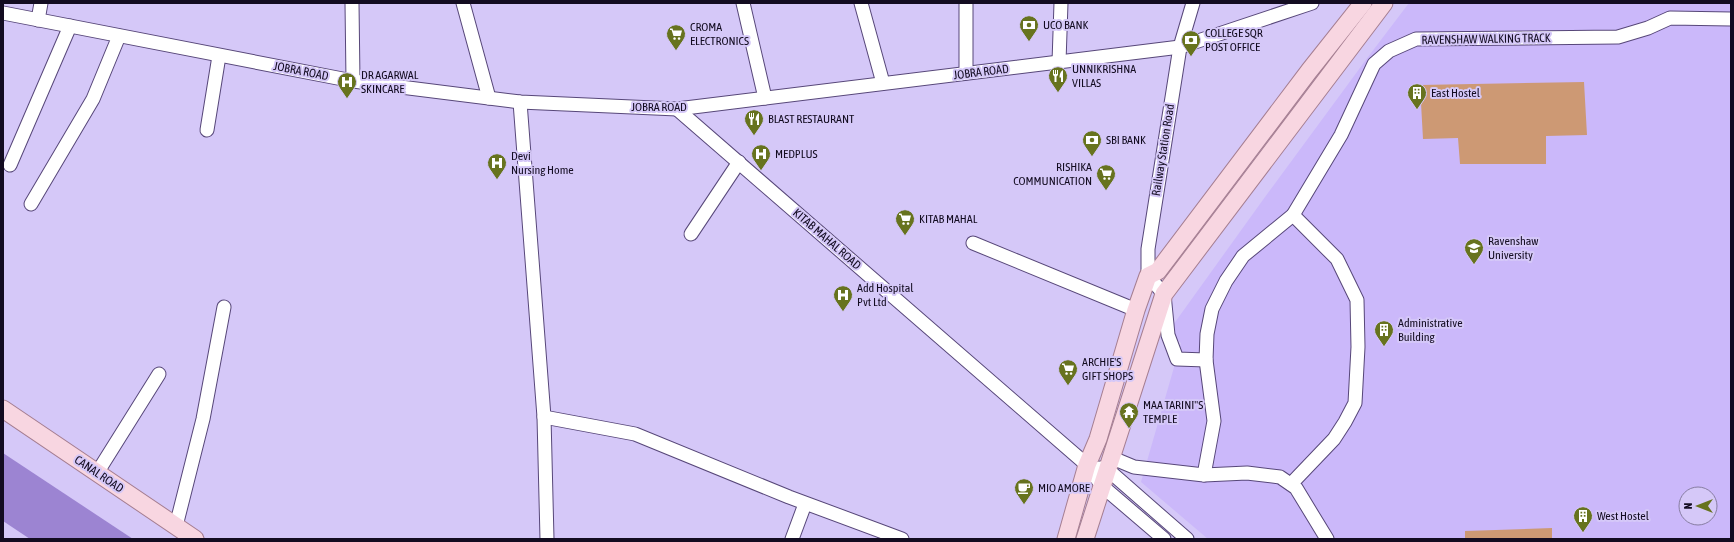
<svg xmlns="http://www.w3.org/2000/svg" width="1734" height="542" font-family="'Asap Condensed',sans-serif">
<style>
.built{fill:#cbb8fa;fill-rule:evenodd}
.green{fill:#cd9974}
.water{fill:#9c84d2}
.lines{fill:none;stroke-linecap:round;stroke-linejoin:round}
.minor-casing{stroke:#574779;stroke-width:15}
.major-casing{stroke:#a57e91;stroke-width:19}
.minor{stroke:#fff;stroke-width:13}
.major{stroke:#f8d6e1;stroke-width:17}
.labels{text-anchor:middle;stroke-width:4;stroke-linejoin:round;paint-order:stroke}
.poi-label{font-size:12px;fill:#130c21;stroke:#d5c8f8;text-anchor:start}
.street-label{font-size:12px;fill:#130c21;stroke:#d5c8f8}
</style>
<rect width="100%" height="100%" fill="#d5c8f8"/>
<path class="built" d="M 1409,3 L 1731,3 L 1731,539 L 1208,539 L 1141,482 L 1181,343 L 1168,332 L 1265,197 L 1368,57 ZM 1686,494 L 1710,494 L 1710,518 L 1686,518 Z"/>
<g class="green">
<polygon points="1584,82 1587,135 1546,136 1546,164 1460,164 1458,138 1423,139 1420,85"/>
<polygon points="1552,528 1552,539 1465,539 1465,531"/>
</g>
<polygon class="water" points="3,454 3,453 133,539 30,539 3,521"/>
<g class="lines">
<g class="minor-casing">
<g id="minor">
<polyline points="352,3 353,81"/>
<polyline points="463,3 489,98"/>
<polyline points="743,3 765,98"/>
<polyline points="861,3 883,83"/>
<polyline points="1193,3 1180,47 1148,249 1148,276 1164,294 1168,335 1177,359 1206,360"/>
<polyline points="3,13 353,81 520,102 677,109 1180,47 1312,3"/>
<polyline points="38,20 41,3"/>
<polyline points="1059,62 1061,3"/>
<polyline points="966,73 966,3"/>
<polyline points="520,102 544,417 547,539"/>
<polyline points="677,109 1087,465 1102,486 1164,539"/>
<polyline points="207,130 219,56"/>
<polyline points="10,165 70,26"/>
<polyline points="31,204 93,99 119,36"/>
<polyline points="691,234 739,162"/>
<polyline points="973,243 1136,310"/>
<polyline points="544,417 635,434 789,497 902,539"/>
<polyline points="1110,457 1134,467 1204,475 1247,473 1280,477 1296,488 1327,539"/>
<polyline points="1100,468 1107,469 1187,539"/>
<polyline points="97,473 159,374"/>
<polyline points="1204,475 1214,421 1206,360 1207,334 1212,309 1226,281 1243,256 1293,215 1341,135 1374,64 1389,51 1416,39 1618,37 1648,28 1670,18 1731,19"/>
<polyline points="1291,484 1334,439 1345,422 1355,403 1358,347 1357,300 1337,259 1293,215"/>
<polyline points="176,526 203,419 224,307"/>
<polyline points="792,539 805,504"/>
</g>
</g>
<g class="major-casing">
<g id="major">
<polyline points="3,409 195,539"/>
<polyline points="1066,539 1087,465 1098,439 1136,310 1148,276 1158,271 1309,71 1363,3"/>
<polyline points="1085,539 1164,294 1384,3"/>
</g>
</g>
<use href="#minor" class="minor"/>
<use href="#major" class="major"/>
</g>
<defs>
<g id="bank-pin" transform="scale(1)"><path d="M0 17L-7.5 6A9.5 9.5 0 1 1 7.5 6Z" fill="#67731e" stroke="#d5c8f8"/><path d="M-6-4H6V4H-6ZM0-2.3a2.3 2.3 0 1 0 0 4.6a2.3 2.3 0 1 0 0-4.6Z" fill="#fff"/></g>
<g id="supermarket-pin" transform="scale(1)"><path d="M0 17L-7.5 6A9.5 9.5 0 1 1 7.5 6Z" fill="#67731e" stroke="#d5c8f8"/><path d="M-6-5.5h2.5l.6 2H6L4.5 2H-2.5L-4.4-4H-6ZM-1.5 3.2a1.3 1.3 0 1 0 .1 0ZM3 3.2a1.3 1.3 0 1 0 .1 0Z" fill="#fff"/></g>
<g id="restaurant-pin" transform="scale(1)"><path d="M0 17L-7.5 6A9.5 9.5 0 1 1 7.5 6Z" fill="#67731e" stroke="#d5c8f8"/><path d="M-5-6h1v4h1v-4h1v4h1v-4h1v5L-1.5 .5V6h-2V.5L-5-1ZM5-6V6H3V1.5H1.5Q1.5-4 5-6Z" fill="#fff"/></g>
<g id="hospital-pin" transform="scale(1)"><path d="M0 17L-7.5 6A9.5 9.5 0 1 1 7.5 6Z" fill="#67731e" stroke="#d5c8f8"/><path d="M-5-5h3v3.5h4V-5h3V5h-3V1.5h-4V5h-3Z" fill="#fff"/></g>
<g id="building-pin" transform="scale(1)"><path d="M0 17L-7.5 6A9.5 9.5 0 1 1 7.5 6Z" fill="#67731e" stroke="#d5c8f8"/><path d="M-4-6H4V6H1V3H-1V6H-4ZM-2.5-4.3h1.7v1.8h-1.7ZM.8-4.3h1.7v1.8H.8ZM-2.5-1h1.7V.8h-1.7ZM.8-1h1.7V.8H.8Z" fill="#fff"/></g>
<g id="university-pin" transform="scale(1)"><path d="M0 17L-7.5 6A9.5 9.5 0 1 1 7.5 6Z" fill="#67731e" stroke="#d5c8f8"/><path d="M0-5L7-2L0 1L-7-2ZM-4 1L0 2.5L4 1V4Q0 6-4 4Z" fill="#fff"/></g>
<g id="temple-pin" transform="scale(1)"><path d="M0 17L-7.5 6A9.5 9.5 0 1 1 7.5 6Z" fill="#67731e" stroke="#d5c8f8"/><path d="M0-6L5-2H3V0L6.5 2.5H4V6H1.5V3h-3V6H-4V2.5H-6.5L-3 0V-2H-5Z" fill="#fff"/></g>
<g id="cafe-pin" transform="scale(1)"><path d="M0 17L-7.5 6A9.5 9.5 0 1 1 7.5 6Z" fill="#67731e" stroke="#d5c8f8"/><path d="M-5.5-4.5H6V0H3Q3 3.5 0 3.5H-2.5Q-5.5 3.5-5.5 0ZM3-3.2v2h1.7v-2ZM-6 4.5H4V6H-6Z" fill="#fff"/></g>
</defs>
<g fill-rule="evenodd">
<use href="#bank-pin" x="1029" y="25"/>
<use href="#supermarket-pin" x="676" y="34"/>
<use href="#bank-pin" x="1191" y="40"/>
<use href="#restaurant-pin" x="1058" y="76"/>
<use href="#hospital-pin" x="347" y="82"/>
<use href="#building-pin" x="1417" y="93"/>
<use href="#restaurant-pin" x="754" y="119"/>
<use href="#bank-pin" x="1092" y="140"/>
<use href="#hospital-pin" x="761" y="154"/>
<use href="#hospital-pin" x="497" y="163"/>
<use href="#supermarket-pin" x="1106" y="174"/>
<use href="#supermarket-pin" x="905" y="219"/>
<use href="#university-pin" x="1474" y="248"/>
<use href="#hospital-pin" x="843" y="295"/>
<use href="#building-pin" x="1384" y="330"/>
<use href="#supermarket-pin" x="1068" y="369"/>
<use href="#temple-pin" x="1129" y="412"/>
<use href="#cafe-pin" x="1024" y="488"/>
<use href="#building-pin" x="1583" y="516"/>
</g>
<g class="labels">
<g class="poi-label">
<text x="1043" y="29">UCO BANK</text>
<text x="690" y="31">CROMA<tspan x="690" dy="14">ELECTRONICS</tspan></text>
<text x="1205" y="37">COLLEGE SQR<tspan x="1205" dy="14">POST OFFICE</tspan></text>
<text x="1072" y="73">UNNIKRISHNA<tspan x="1072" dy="14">VILLAS</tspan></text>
<text x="361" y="79">DR AGARWAL<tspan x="361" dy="14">SKINCARE</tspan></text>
<text x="1431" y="97">East Hostel</text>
<text x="768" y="123">BLAST RESTAURANT</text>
<text x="1106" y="144">SBI BANK</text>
<text x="775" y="158">MEDPLUS</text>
<text x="511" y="160">Devi<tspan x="511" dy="14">Nursing Home</tspan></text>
<text x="1092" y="171" text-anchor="end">RISHIKA<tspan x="1092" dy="14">COMMUNICATION</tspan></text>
<text x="919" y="223">KITAB MAHAL</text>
<text x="1488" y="245">Ravenshaw<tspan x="1488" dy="14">University</tspan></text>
<text x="857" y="292">Add Hospital<tspan x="857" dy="14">Pvt Ltd</tspan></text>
<text x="1398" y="327">Administrative<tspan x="1398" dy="14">Building</tspan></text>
<text x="1082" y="366">ARCHIE'S<tspan x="1082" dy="14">GIFT SHOPS</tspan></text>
<text x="1143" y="409">MAA TARINI"S<tspan x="1143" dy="14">TEMPLE</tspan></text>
<text x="1038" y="492">MIO AMORE</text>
<text x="1597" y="520">West Hostel</text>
</g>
<g class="street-label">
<text transform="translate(1486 39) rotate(-1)" y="4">RAVENSHAW WALKING TRACK</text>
<text transform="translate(301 71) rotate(11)" y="4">JOBRA ROAD</text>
<text transform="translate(981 72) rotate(-7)" y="4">JOBRA ROAD</text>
<text x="659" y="111">JOBRA ROAD</text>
<text transform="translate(1163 150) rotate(-81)" y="4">Railway Station Road</text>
<text transform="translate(827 239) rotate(41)" y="4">KITAB MAHAL ROAD</text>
<text transform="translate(99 474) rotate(34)" y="4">CANAL ROAD</text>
</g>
</g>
<rect width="1734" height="542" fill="none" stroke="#130c21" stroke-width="8"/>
<g transform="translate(1698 506) rotate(270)"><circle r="19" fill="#d5c8f8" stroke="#877da2"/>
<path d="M0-3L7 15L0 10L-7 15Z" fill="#67731e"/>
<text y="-6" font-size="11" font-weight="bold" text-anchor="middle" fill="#130c21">N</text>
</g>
</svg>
